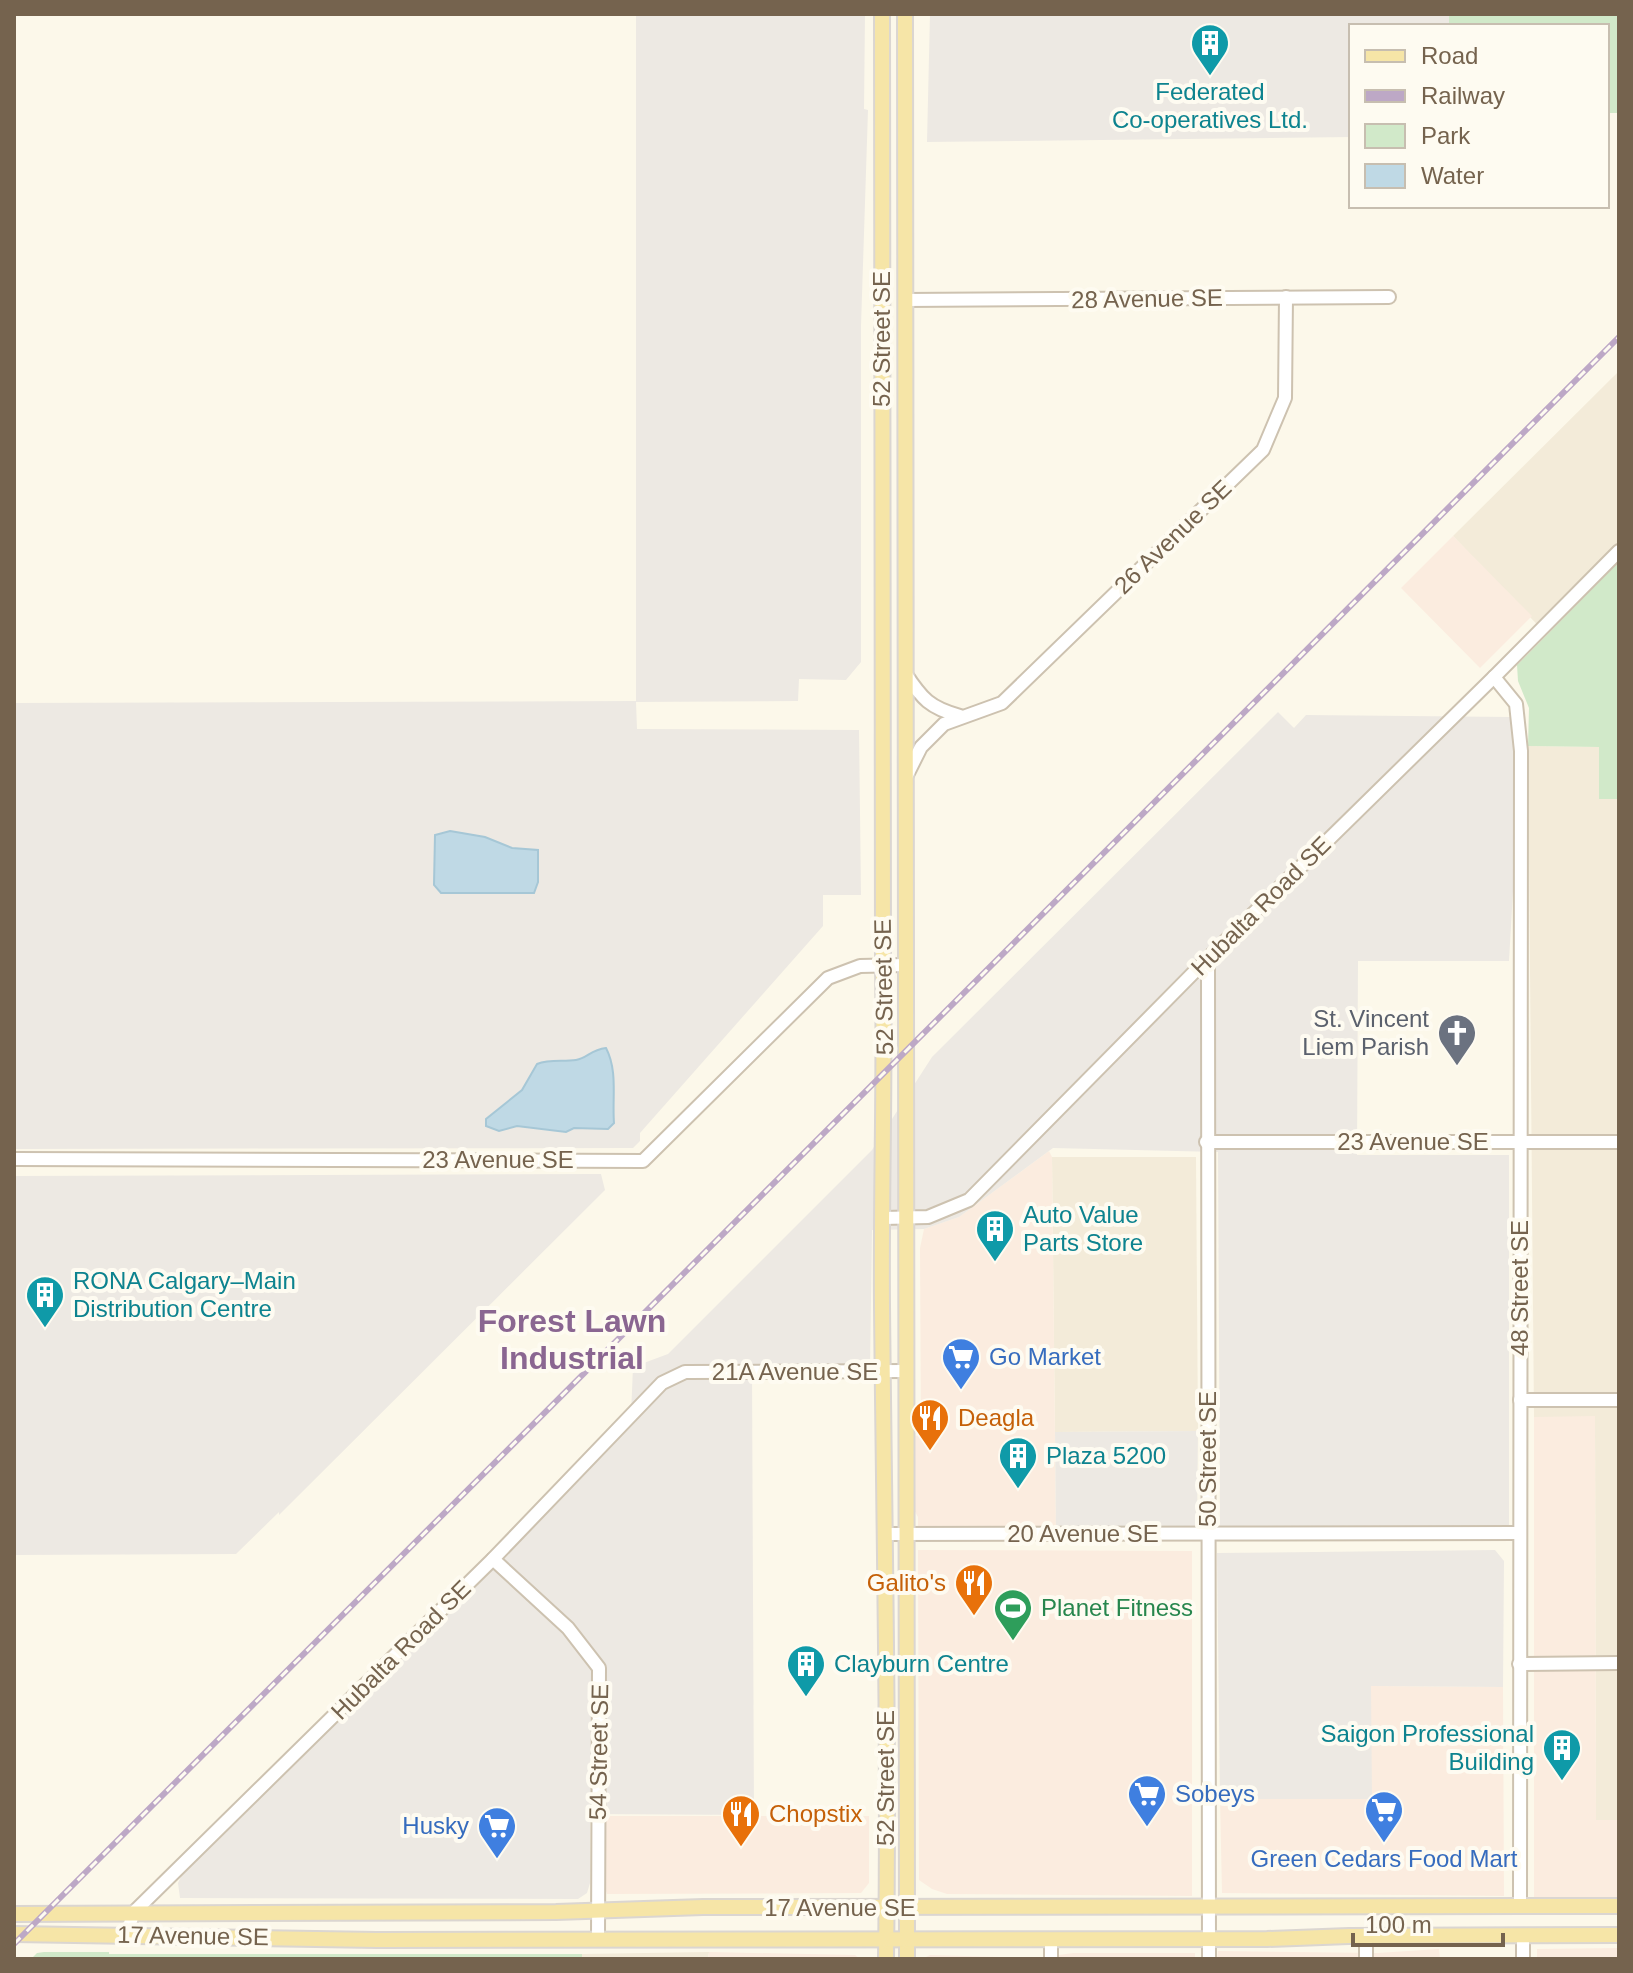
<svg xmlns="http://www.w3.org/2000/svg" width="1633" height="1973" font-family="Arial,sans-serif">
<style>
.residential{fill:#f3ebd9}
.commercial{fill:#fbecdf}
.industrial{fill:#ede9e3}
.green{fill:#d1e9c9}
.water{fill:#bfd9e5;stroke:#a6c7d6;stroke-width:2}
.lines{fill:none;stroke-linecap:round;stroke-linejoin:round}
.minor-casing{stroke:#cdc2b0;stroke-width:16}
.major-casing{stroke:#dbd6d1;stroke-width:18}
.minor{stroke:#fff;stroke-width:12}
.major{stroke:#f6e5a7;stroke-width:14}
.rail-casing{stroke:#bda8c6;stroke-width:6}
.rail{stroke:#fefbf1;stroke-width:3;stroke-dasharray:9;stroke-linecap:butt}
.labels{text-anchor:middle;stroke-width:8;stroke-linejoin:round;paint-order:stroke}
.culture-label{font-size:24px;fill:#0d838f;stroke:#fefbf1;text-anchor:start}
.street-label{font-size:24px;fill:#75634e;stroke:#fefbf1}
.worship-label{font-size:24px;fill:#5b616d;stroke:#fefbf1;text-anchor:end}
.shop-label{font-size:24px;fill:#366cbe;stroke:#fefbf1;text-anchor:start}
.food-label{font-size:24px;fill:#c56008;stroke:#fefbf1;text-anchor:start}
.leisure-label{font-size:24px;fill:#27864d;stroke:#fefbf1;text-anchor:start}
.district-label{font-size:32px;font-weight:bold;fill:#8a6691;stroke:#fefbf1}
</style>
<rect width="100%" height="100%" fill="#fcf8ea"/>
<g class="residential">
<polygon points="1619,371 1619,562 1547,635 1453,536"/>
<polygon points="1528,746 1599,747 1599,798 1619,799 1619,1820 1596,1820 1595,1417 1534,1417"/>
<polygon points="1052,1157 1196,1157 1198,1431 1055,1432"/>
<polygon points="709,1952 708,1959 582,1959 582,1954"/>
</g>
<g class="commercial">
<polygon points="1453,536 1532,616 1480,668 1401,588"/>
<polygon points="1049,1151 1052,1157 1056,1534 918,1534 918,1517 914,1510 914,1436 921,1435 920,1248 924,1229 959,1217"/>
<polygon points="1595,1416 1596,1820 1619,1820 1619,1898 1534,1897 1534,1417"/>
<polygon points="918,1550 1192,1551 1192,1896 947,1894 932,1889 919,1880"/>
<polygon points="1371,1686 1503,1687 1504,1896 1222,1893 1220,1799 1371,1799"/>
<polygon points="605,1816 869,1816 869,1883 861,1893 607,1894 605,1888"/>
<polygon points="1619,1948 1619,1959 1537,1959 1537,1949"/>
<polygon points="1439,1949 1440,1959 1217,1959 1218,1951 1378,1953"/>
<polygon points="709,1952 855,1955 860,1959 708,1959"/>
<polygon points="1073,1953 1195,1953 1195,1959 922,1959 930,1955 1038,1958"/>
</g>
<g class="industrial">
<polygon points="636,14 865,14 864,109 868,110 861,326 861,662 846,680 799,679 798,701 636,702 637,729 859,730 861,895 823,895 823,926 640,1133 640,1141 633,1148 14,1149 14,703 636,701"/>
<polygon points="930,14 1449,14 1449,26 1351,26 1351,137 927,142"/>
<polygon points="1278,712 1294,728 1306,715 1511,717 1521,751 1509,961 1358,961 1357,1155 1509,1155 1509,1526 1220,1527 1218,1152 1053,1148 959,1217 924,1229 872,1230 870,1368 752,1372 754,1815 590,1814 590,1883 587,1893 578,1899 180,1898 178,1883 190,1857 631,1415 633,1367 668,1354 872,1150 932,1057"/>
<polygon points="601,1174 605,1190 279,1515 279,1512 236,1554 14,1555 14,1176"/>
<polygon points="1198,1431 1197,1528 1056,1534 1055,1432"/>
<polygon points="1495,1550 1504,1561 1503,1687 1371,1686 1372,1799 1220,1799 1217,1553"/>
</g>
<g class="green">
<polygon points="1449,14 1619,14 1619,113 1607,113 1607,26 1449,26"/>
<polygon points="1619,562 1619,799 1599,799 1599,747 1528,746 1529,708 1518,681 1517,665"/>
<polygon points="44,1952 109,1952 109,1954 582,1954 582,1959 31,1959 37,1953"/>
</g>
<g class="water">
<polygon points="450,831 485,837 512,848 538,850 538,882 534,893 441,893 434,885 435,835"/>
<path d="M 606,1048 C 618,1071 612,1098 614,1123 L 608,1129 L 574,1128 L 566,1132 L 517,1126 L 499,1131 L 486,1126 L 486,1119 L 522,1090 L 537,1064 C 550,1059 563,1062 576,1060 C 588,1058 590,1050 606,1048 Z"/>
</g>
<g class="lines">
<g class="minor-casing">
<g id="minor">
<polyline points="905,300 1389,297"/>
<path d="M 905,673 C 922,699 930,708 960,716"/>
<polyline points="1494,677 1516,704 1521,751 1520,1907"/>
<polyline points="906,777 921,747 944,724 1002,703 1263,450 1285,398 1286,297"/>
<polyline points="1208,958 1209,1959"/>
<polyline points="1206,1142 1619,1142"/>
<polyline points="14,1159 643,1161 828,978 860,966 905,965"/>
<polyline points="883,1218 928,1217 969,1200 1208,958 1494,677 1619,551"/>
<polyline points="1520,1400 1619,1400"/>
<polyline points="886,1534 1520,1533"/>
<polyline points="493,1559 568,1628 599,1668 598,1940"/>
<polyline points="1519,1664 1619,1663"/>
<polyline points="126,1935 134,1912 493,1559 662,1383 685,1372 905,1371"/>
<polyline points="1366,1935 1366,1959"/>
<polyline points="1051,1940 1051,1959"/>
<polyline points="1523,1959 1523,1935"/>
</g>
</g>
<g class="major-casing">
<g id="major">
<path d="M 882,14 L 883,966 C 885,1079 881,1192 882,1305 C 884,1523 889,1741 886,1959"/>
<polyline points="905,14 907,1959"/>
<polyline points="14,1914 556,1912 703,1907 1619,1906"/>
<polyline points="14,1934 377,1940 1267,1939 1349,1936 1619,1935"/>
</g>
</g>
<use href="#minor" class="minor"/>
<use href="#major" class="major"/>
<g class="rail-casing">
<polyline id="rail" points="14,1944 1619,337"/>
</g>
<use href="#rail" class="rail"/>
</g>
<defs>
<g id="building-pin" transform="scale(2)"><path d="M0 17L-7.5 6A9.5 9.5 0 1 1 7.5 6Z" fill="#0f9aa8" stroke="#fefbf1"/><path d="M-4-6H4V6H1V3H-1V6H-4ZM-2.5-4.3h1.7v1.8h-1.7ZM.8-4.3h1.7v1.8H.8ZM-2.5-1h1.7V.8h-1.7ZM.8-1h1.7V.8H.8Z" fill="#fff"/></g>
<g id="church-pin" transform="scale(2)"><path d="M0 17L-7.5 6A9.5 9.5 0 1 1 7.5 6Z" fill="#6b7280" stroke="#fefbf1"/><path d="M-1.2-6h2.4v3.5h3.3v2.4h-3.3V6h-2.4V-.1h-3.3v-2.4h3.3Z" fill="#fff"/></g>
<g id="supermarket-pin" transform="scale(2)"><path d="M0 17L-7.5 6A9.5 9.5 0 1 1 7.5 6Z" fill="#3f7fe0" stroke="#fefbf1"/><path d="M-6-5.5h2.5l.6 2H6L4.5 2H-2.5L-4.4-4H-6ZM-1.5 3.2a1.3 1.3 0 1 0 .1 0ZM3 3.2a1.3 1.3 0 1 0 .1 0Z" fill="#fff"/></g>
<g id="restaurant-pin" transform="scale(2)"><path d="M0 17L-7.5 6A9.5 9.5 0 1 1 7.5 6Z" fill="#e8710a" stroke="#fefbf1"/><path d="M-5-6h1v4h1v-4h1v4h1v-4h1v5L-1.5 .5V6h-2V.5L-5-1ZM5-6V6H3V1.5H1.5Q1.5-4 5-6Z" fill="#fff"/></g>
<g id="stadium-pin" transform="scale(2)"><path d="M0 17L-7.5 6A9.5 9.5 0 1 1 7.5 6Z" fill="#2e9e5b" stroke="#fefbf1"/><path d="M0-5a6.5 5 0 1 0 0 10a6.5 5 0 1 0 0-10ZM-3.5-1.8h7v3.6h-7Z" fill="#fff"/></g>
</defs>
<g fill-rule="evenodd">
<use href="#building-pin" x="1210" y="43"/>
<use href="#church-pin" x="1457" y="1033"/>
<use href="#building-pin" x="995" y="1229"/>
<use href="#building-pin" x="45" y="1295"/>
<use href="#supermarket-pin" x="961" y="1357"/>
<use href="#restaurant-pin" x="930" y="1418"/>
<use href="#building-pin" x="1018" y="1456"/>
<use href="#restaurant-pin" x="974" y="1583"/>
<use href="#stadium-pin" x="1013" y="1608"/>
<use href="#building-pin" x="806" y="1664"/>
<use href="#building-pin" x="1562" y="1748"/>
<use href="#supermarket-pin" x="1147" y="1794"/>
<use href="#supermarket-pin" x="1384" y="1810"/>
<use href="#restaurant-pin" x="741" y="1814"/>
<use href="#supermarket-pin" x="497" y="1826"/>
</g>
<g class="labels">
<g class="culture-label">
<text x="1210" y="100" text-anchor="middle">Federated<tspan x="1210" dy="28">Co-operatives Ltd.</tspan></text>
<text x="1023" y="1223">Auto Value<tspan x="1023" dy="28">Parts Store</tspan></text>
<text x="73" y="1289">RONA Calgary–Main<tspan x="73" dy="28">Distribution Centre</tspan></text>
<text x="1046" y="1464">Plaza 5200</text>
<text x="834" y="1672">Clayburn Centre</text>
<text x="1534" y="1742" text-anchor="end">Saigon Professional<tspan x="1534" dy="28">Building</tspan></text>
</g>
<g class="street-label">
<text transform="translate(1147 299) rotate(-1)" y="8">28 Avenue SE</text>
<text transform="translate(882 339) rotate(-90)" y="8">52 Street SE</text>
<text transform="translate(1173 537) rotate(-44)" y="8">26 Avenue SE</text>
<text transform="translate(1261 906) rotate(-45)" y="8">Hubalta Road SE</text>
<text transform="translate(884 987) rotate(-91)" y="8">52 Street SE</text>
<text x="1413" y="1150">23 Avenue SE</text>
<text x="498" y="1168">23 Avenue SE</text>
<text transform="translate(1520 1288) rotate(-90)" y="8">48 Street SE</text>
<text x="795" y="1380">21A Avenue SE</text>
<text transform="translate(1208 1459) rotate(-90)" y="8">50 Street SE</text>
<text x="1083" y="1542">20 Avenue SE</text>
<text transform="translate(401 1650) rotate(-45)" y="8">Hubalta Road SE</text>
<text transform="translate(599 1752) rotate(-89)" y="8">54 Street SE</text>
<text transform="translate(886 1778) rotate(-90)" y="8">52 Street SE</text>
<text x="840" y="1916">17 Avenue SE</text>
<text transform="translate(193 1936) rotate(1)" y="8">17 Avenue SE</text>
</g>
<g class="worship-label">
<text x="1429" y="1027">St. Vincent<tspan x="1429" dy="28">Liem Parish</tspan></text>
</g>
<g class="shop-label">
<text x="989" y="1365">Go Market</text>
<text x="1175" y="1802">Sobeys</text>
<text x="469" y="1834" text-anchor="end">Husky</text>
<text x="1384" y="1867" text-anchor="middle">Green Cedars Food Mart</text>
</g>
<g class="food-label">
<text x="958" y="1426">Deagla</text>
<text x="946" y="1591" text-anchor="end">Galito's</text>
<text x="769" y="1822">Chopstix</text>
</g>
<g class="leisure-label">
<text x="1041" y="1616">Planet Fitness</text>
</g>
<g class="district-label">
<text x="572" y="1332">Forest Lawn<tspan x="572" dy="37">Industrial</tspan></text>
</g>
</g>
<rect width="1633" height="1973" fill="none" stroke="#75634e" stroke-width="32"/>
<rect x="1349" y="24" width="260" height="184" fill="#fefbf1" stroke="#c7beb0" stroke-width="2"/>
<rect x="1365" y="50" width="40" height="12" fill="#f6e5a7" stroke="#c7beb0" stroke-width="2"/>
<text x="1421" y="64" font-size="24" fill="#75634e">Road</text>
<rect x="1365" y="90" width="40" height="12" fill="#bda8c6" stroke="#c7beb0" stroke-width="2"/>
<text x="1421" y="104" font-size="24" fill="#75634e">Railway</text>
<rect x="1365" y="124" width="40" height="24" fill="#d1e9c9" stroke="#c7beb0" stroke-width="2"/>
<text x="1421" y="144" font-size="24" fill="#75634e">Park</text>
<rect x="1365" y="164" width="40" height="24" fill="#bfd9e5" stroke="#c7beb0" stroke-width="2"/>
<text x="1421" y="184" font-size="24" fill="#75634e">Water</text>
<path d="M1353 1933v12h150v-12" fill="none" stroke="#75634e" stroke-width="4"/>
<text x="1365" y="1933" font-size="24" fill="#75634e" stroke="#fefbf1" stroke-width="6" paint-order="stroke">100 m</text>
</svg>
